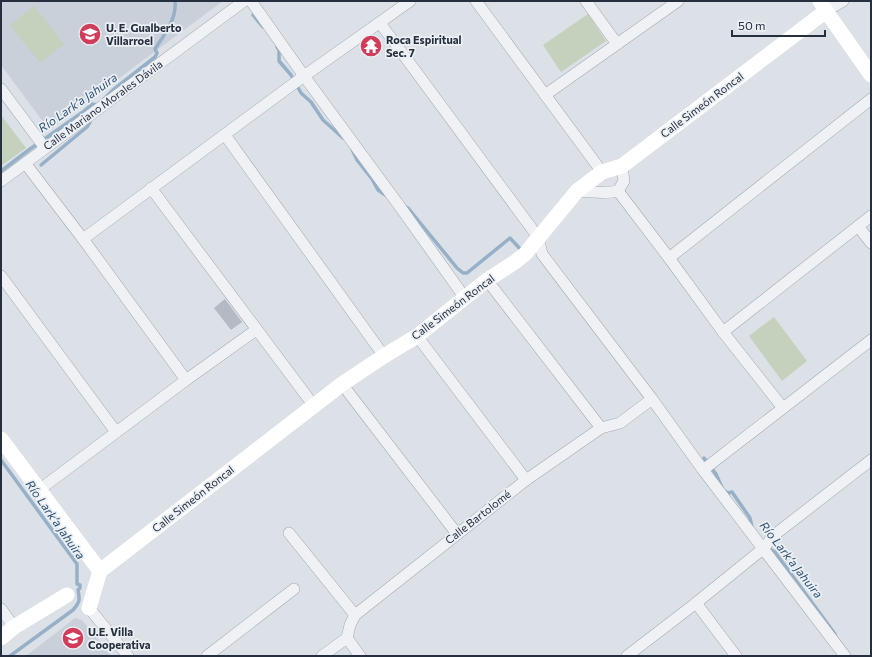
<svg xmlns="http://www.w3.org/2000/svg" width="872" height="657" font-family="Commissioner,sans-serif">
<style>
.built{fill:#cad0d9}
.green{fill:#c3d1bd}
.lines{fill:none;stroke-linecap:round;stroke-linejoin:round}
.stream{stroke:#96b0c8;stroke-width:3.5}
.building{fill:#b3bac4}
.street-casing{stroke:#a2a8b1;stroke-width:12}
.street{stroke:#eff1f5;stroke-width:11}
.secondary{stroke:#fff;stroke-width:15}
.labels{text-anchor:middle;stroke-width:3.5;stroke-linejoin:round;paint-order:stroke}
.poi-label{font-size:11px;font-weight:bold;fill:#262f3d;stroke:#ebf0f5;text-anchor:start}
.street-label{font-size:11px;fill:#262f3d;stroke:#ebf0f5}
.water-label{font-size:12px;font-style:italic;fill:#2f5072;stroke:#ebf0f5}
</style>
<rect width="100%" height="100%" fill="#dce1e7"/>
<g class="built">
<polygon points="1,1 223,1 52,128 47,127 1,65"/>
<polygon points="75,618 82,620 111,656 26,656"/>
</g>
<g class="green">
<polygon points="34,6 64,44 40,63 10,25"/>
<polygon points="588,14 606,41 561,72 543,45"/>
<polygon points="1,115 26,148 1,166"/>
<polygon points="774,317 807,361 782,381 749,336"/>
</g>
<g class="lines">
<g class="stream">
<polyline points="253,15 263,27"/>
<polyline points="277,47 279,50 279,61 291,75 301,93 311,102 323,120 332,128 343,138"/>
<path d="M 105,98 L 113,90 L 155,57 L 157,53 L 155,49 C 164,35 177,19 175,1"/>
<polyline points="352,149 357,160 372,179 378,190 387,196"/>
<polyline points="41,165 87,127 90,122"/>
<polyline points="1,171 30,149 83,112 92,104 97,105"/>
<polyline points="404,206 408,208 457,268 463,273 467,273 510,238 523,252"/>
<polyline points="704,458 716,474 723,490 728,493 732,492 750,518 752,527"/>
<path d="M 1,460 L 77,564 L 77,584 L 80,585 L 80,588 L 78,590 C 80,600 80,602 73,610 L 10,656"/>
<polyline points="768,548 775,552 835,634"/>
</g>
</g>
<polygon class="building" points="225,299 242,322 231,330 214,308"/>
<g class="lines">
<g class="street-casing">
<g id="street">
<polyline points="251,1 304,76 398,204 465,298"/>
<polyline points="476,1 602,172"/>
<polyline points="586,1 617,44"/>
<polyline points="826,11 843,1"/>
<polyline points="380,23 538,237 542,254 652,399 703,470 845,656"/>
<polyline points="1,89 45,148"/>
<polyline points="545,95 678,1"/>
<polyline points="225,135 384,356"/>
<polyline points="25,163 83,239 186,380"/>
<polyline points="1,181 244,1"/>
<polyline points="151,188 314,406"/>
<path d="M 577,191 C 591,192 604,194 618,191 L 624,181 L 622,166"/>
<polyline points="618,191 669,258 723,332 783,408"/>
<polyline points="858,226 871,243"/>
<polyline points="83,239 304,76 410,1"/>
<polyline points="669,258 871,99"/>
<polyline points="1,276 116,432"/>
<polyline points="487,280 601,428"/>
<polyline points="723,332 871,216"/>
<polyline points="417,336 526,480"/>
<polyline points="342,384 457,534"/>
<polyline points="703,470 871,340"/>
<polyline points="39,490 186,380 256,330"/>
<polyline points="289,533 355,615"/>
<polyline points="696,603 736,656"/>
<polyline points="89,608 128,656"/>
<polyline points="1,609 14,627"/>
<polyline points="347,638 360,656"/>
<polyline points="207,656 294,589"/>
<polyline points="322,656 347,638 350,625 355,615 526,480 601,428 620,423 652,399"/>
<polyline points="627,656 696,603 764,548 773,536 871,460"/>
</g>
</g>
<use href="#street" class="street"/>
<g class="secondary">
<polyline points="820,1 826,11 871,75"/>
<polyline points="1,439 100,571"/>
<polyline points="89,608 100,571 342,384 384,356 417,336 487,280 515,262 525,254 577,191 602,172 622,166 826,11"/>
<polyline points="1,638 14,627 67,595"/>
</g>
</g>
<defs>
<g id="school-disc" transform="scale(1.15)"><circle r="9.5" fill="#d03c59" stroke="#ebf0f5"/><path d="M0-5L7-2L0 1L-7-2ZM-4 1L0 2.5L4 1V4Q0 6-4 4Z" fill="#fff"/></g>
<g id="temple-disc" transform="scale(1.15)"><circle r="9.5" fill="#d03c59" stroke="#ebf0f5"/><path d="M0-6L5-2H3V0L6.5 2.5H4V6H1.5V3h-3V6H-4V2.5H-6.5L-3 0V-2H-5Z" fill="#fff"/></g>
</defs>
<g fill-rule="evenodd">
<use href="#school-disc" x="90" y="34"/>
<use href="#temple-disc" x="371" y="46"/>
<use href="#school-disc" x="73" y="638"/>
</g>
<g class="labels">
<g class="poi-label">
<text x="106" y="32">U. E. Gualberto<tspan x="106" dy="13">Villarroel</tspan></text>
<text x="386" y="44">Roca Espiritual<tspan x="386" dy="13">Sec. 7</tspan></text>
<text x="88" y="636">U.E. Villa<tspan x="88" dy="13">Cooperativa</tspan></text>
</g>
<g class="street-label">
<text transform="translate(103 105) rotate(-36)" y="4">Calle Mariano Morales Dávila</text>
<text transform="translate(702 105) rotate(-37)" y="4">Calle Simeón Roncal</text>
<text transform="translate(453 307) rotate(-37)" y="4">Calle Simeón Roncal</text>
<text transform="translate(193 499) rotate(-38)" y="4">Calle Simeón Roncal</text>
<text transform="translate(478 517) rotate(-38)" y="4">Calle Bartolomé</text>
</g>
<g class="water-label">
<text transform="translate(78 103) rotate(-35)" y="4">Río Lark’a Jahuira</text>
<text transform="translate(55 520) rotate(55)" y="4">Río Lark’a Jahuira</text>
<text transform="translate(791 560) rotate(52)" y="4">Río Lark’a Jahuira</text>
</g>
</g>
<rect width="872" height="657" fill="none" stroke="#262f3d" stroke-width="4"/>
<path d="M732 30v6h93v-6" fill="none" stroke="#262f3d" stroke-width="2"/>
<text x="738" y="30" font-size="12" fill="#262f3d" stroke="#ebf0f5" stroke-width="3" paint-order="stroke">50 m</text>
</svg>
